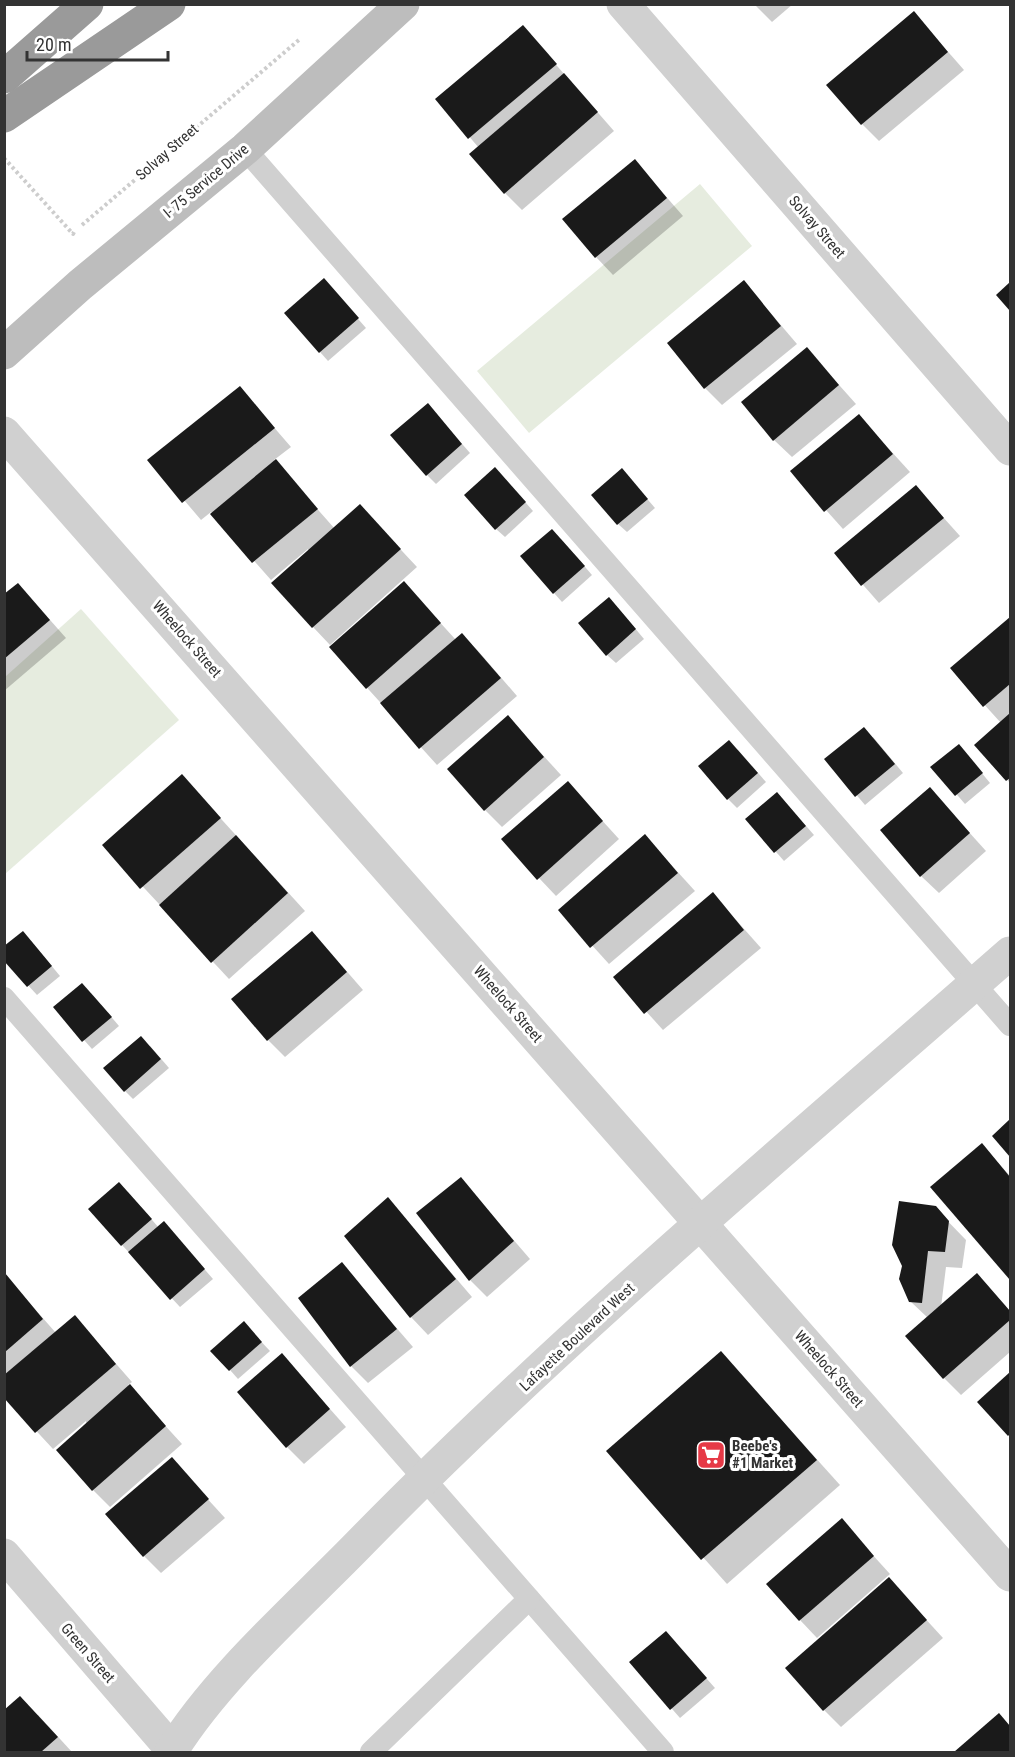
<svg xmlns="http://www.w3.org/2000/svg" width="1015" height="1757" font-family="'Roboto Condensed',sans-serif">
<style>
.green{fill:#e6ecdf}
.shadow{fill:#0003}
.building{fill:#1a1a1a}
.lines{fill:none;stroke-linecap:round;stroke-linejoin:round}
.path{stroke:#cdcdcd;stroke-width:4;stroke-dasharray:3 3;stroke-linecap:butt}
.lane{stroke:#d0d0d0;stroke-width:22}
.street{stroke:#d0d0d0;stroke-width:33}
.secondary{stroke:#bdbdbd;stroke-width:33}
.highway{stroke:#9a9a9a;stroke-width:33}
.labels{text-anchor:middle;stroke-width:6;stroke-linejoin:round;paint-order:stroke}
.street-label{font-size:15px;fill:#333;stroke:#fff}
.poi-label{font-size:15px;font-weight:bold;fill:#333;stroke:#fff;text-anchor:start}
</style>
<rect width="100%" height="100%" fill="#fff"/>
<g class="green">
<polygon points="700,184 752,246 529,433 477,371"/>
<polygon points="81,609 179,720 5,874 5,677"/>
</g>
<g class="shadow">
<polygon points="754,4 793,4 772,22"/>
<polygon points="914,13 964,70 879,141 862,124"/>
<polygon points="523,27 614,131 522,210 505,193 479,148 437,99"/>
<polygon points="635,161 683,216 613,275 596,257"/>
<polygon points="744,282 797,344 722,405 705,388"/>
<polygon points="332,289 366,328 328,361 320,352"/>
<polygon points="807,349 856,404 792,457 774,440"/>
<polygon points="240,388 291,447 274,460 335,529 360,506 417,567 330,645 313,627 308,549 271,580 211,512 201,520 150,460"/>
<polygon points="436,414 470,453 436,484 427,475"/>
<polygon points="859,416 910,472 843,529 792,472"/>
<polygon points="504,478 533,511 505,537 496,529"/>
<polygon points="630,479 655,508 627,532 618,524"/>
<polygon points="916,487 960,536 879,603 836,554"/>
<polygon points="561,539 592,575 562,602 554,593"/>
<polygon points="404,583 456,640 462,635 479,652 517,696 437,765 331,648"/>
<polygon points="4,596 35,603 66,638 4,691"/>
<polygon points="618,608 644,639 616,663 607,655"/>
<polygon points="1010,619 1010,783 976,745 1001,723 952,669"/>
<polygon points="508,717 561,775 502,827 485,810"/>
<polygon points="873,737 903,773 865,805 826,759"/>
<polygon points="738,750 766,782 737,808 728,799"/>
<polygon points="967,755 990,783 965,804 933,767"/>
<polygon points="182,776 305,911 229,979 104,845"/>
<polygon points="568,783 619,839 556,896 503,840"/>
<polygon points="930,789 986,851 939,893 921,876"/>
<polygon points="785,802 814,835 784,861 747,819"/>
<polygon points="645,836 695,891 609,964 560,910"/>
<polygon points="713,894 761,948 663,1030 615,977"/>
<polygon points="31,941 60,976 37,995 4,959"/>
<polygon points="329,951 363,990 285,1057 268,1040"/>
<polygon points="91,993 119,1026 92,1049 55,1007"/>
<polygon points="150,1046 169,1068 133,1099 125,1091"/>
<polygon points="982,1145 1010,1176 1010,1278 933,1187"/>
<polygon points="461,1179 530,1259 487,1297 470,1280"/>
<polygon points="128,1192 159,1228 172,1232 213,1279 180,1307 122,1245"/>
<polygon points="388,1199 472,1297 428,1335 411,1317"/>
<polygon points="935,1208 966,1240 962,1268 946,1267 941,1307 977,1275 1010,1311 1010,1352 961,1395 944,1378 928,1318 910,1301"/>
<polygon points="342,1265 413,1347 368,1383 351,1366"/>
<polygon points="4,1274 56,1333 75,1317 132,1382 128,1385 182,1444 110,1507 93,1490 86,1421 53,1449 4,1396"/>
<polygon points="252,1332 270,1351 238,1379 230,1370"/>
<polygon points="721,1353 840,1485 727,1584 608,1451"/>
<polygon points="282,1355 346,1427 304,1464 287,1447"/>
<polygon points="1010,1374 1010,1436 979,1402"/>
<polygon points="171,1459 225,1518 161,1573 144,1556"/>
<polygon points="841,1520 890,1574 817,1638 800,1620"/>
<polygon points="889,1579 943,1638 841,1727 824,1710"/>
<polygon points="674,1642 715,1688 680,1718 631,1662"/>
<polygon points="4,1712 38,1715 72,1752 4,1752"/>
<polygon points="999,1715 1010,1727 1010,1752 957,1752"/>
</g>
<g class="building">
<polygon points="914,11 948,52 861,125 826,85"/>
<polygon points="523,25 557,64 468,139 435,99"/>
<polygon points="564,73 598,112 504,194 469,154"/>
<polygon points="635,159 667,198 595,258 562,219"/>
<polygon points="324,278 359,318 319,353 284,313"/>
<polygon points="744,280 781,326 704,389 667,343"/>
<polygon points="1010,282 1010,311 996,295"/>
<polygon points="807,347 839,385 773,441 741,402"/>
<polygon points="240,386 275,428 182,503 147,460"/>
<polygon points="428,403 462,444 426,476 390,435"/>
<polygon points="859,414 893,454 824,512 790,471"/>
<polygon points="276,459 318,509 252,563 210,514"/>
<polygon points="495,467 526,502 495,530 464,495"/>
<polygon points="622,468 648,499 617,525 591,495"/>
<polygon points="916,485 944,518 861,586 834,553"/>
<polygon points="360,504 401,549 312,628 271,583"/>
<polygon points="552,529 585,566 553,594 520,556"/>
<polygon points="404,581 441,623 366,689 329,647"/>
<polygon points="18,583 50,620 4,659 4,594"/>
<polygon points="609,597 636,629 606,656 578,623"/>
<polygon points="1010,617 1010,684 983,707 950,668"/>
<polygon points="462,633 501,678 419,749 380,703"/>
<polygon points="1010,713 1010,778 1006,781 974,745"/>
<polygon points="508,715 544,757 484,811 447,769"/>
<polygon points="864,727 895,764 855,797 824,759"/>
<polygon points="729,740 758,773 727,800 698,766"/>
<polygon points="959,744 983,773 955,796 930,767"/>
<polygon points="182,774 221,818 140,889 102,845"/>
<polygon points="568,781 603,821 537,880 501,839"/>
<polygon points="930,787 970,833 920,877 880,830"/>
<polygon points="777,792 806,826 774,853 745,819"/>
<polygon points="645,834 678,873 590,948 558,910"/>
<polygon points="236,835 288,893 211,963 159,905"/>
<polygon points="713,892 744,930 644,1014 613,977"/>
<polygon points="23,931 52,966 27,987 4,961 4,946"/>
<polygon points="312,931 347,972 267,1041 231,999"/>
<polygon points="82,983 112,1017 82,1042 53,1007"/>
<polygon points="141,1036 161,1059 124,1092 103,1068"/>
<polygon points="1010,1119 1010,1157 992,1136"/>
<polygon points="982,1143 1010,1177 1010,1280 930,1187"/>
<polygon points="461,1177 514,1241 469,1281 416,1213"/>
<polygon points="119,1182 152,1219 121,1246 88,1209"/>
<polygon points="388,1197 456,1279 410,1318 344,1236"/>
<polygon points="899,1201 936,1206 949,1221 945,1252 928,1251 922,1303 909,1302 899,1279 902,1266 892,1245"/>
<polygon points="164,1221 205,1269 170,1300 128,1252"/>
<polygon points="342,1262 397,1329 350,1367 298,1298"/>
<polygon points="5,1273 43,1319 5,1352"/>
<polygon points="977,1273 1010,1311 1010,1320 943,1379 905,1336"/>
<polygon points="75,1315 116,1364 35,1433 4,1398 4,1375"/>
<polygon points="244,1321 262,1342 229,1371 210,1351"/>
<polygon points="721,1351 817,1460 701,1560 606,1451"/>
<polygon points="282,1353 330,1409 286,1448 237,1392"/>
<polygon points="1010,1372 1010,1434 1008,1436 977,1402"/>
<polygon points="130,1384 166,1426 92,1491 56,1450"/>
<polygon points="172,1457 209,1499 143,1557 105,1514"/>
<polygon points="842,1518 874,1556 799,1621 766,1584"/>
<polygon points="889,1577 927,1620 823,1711 785,1668"/>
<polygon points="666,1631 707,1678 670,1710 629,1662"/>
<polygon points="20,1696 58,1737 41,1752 4,1752 4,1710"/>
<polygon points="999,1713 1010,1726 1010,1752 954,1752"/>
</g>
<g class="lines">
<g class="path">
<polyline points="4,158 73,234 74,232"/>
<polyline points="82,225 300,39"/>
</g>
<g class="lane">
<polyline points="245,149 1010,1025"/>
<polyline points="4,998 663,1752"/>
<polyline points="371,1752 529,1599"/>
</g>
<g class="street">
<polyline points="623,4 1010,449"/>
<polyline points="4,433 1010,1575"/>
<polyline points="4,1555 174,1752"/>
<path d="M 171,1752 C 218,1676 299,1606 362,1541 C 566,1333 791,1145 1010,953"/>
</g>
<polyline class="secondary" points="4,353 80,285 245,149 403,4"/>
<g class="highway">
<polyline points="4,77 87,4"/>
<polyline points="4,116 169,4"/>
</g>
</g>
<defs>
<g id="supermarket-square" transform="scale(1.5)"><rect x="-9" y="-9" width="18" height="18" rx="4" fill="#e63946" stroke="#fff"/><path d="M-6-5.5h2.5l.6 2H6L4.5 2H-2.5L-4.4-4H-6ZM-1.5 3.2a1.3 1.3 0 1 0 .1 0ZM3 3.2a1.3 1.3 0 1 0 .1 0Z" fill="#fff"/></g>
</defs>
<g fill-rule="evenodd">
<use href="#supermarket-square" x="711" y="1455"/>
</g>
<g class="labels">
<g class="street-label">
<text transform="translate(167 152) rotate(-41)" y="5">Solvay Street</text>
<text transform="translate(206 181) rotate(-40)" y="5">I- 75 Service Drive</text>
<text transform="translate(817 227) rotate(49)" y="5">Solvay Street</text>
<text transform="translate(187 639) rotate(49)" y="5">Wheelock Street</text>
<text transform="translate(508 1004) rotate(49)" y="5">Wheelock Street</text>
<text transform="translate(577 1337) rotate(-43)" y="5">Lafayette Boulevard West</text>
<text transform="translate(829 1369) rotate(49)" y="5">Wheelock Street</text>
<text transform="translate(88 1653) rotate(49)" y="5">Green Street</text>
</g>
<g class="poi-label">
<text x="732" y="1451">Beebe's<tspan x="732" dy="17">#1 Market</tspan></text>
</g>
</g>
<rect width="1015" height="1757" fill="none" stroke="#333333" stroke-width="12"/>
<path d="M27 51v9h141v-9" fill="none" stroke="#333333" stroke-width="3"/>
<text x="36" y="51" font-size="18" fill="#333333" stroke="#ffffff" stroke-width="4.5" paint-order="stroke">20 m</text>
</svg>
